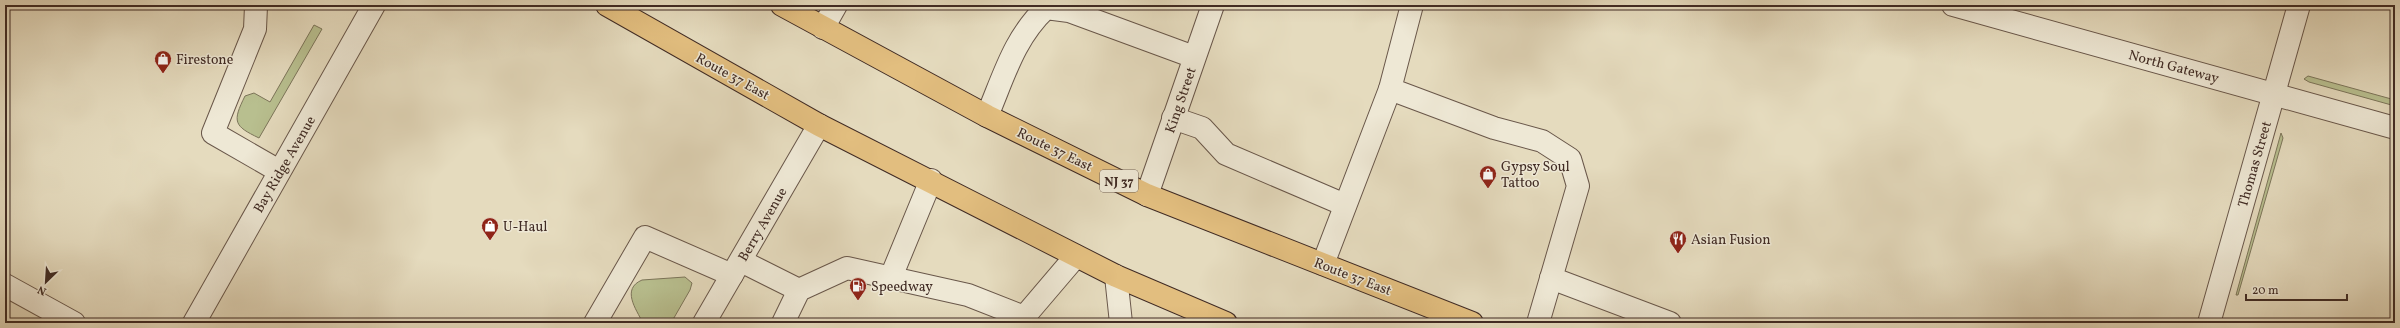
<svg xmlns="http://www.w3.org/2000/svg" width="2400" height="328" font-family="Vollkorn,serif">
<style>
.green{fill:#b8bf8f;stroke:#7c755a}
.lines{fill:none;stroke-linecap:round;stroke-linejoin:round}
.minor-casing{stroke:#69574a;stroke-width:24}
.highway-casing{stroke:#402b24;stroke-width:24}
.minor{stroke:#eee8d5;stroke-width:22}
.highway{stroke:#e2be7f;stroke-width:22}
.labels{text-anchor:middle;stroke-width:3;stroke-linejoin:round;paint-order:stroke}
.shield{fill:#eee8d5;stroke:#746459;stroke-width:1}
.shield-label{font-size:13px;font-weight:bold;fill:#402b24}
.poi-label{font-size:14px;fill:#402b24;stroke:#eee8d5;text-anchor:start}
.street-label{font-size:14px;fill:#402b24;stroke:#eee8d5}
</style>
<rect width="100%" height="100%" fill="#e5dbbe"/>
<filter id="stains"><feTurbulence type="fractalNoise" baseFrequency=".005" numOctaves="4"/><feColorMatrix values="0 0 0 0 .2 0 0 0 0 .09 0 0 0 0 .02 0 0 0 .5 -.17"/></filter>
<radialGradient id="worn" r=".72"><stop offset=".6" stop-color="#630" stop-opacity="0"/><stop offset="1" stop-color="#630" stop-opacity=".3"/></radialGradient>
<g class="green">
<path d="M 314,25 L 322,29 L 259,138 C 234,126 232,122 245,96 L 254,93 L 270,102 Z"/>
<polygon points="2308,76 2395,100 2395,106 2309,82 2304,79"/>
<polygon points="2281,133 2283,138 2238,295 2236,295"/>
<path d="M 685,277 L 692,283 L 690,290 L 671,323 L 643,323 C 636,309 621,289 642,280 Z"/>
</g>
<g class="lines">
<g class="minor-casing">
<g id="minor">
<polyline points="1412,5 1390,89 1494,128 1542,141 1570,159 1578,186 1538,323"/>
<polyline points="1953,5 2395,128"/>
<polyline points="256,6 255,29 213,133 279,171"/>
<polyline points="823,28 836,5"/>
<path d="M 987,116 C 1004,76 1014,38 1046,8 L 1069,11 L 1194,57"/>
<polyline points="1173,118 1202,128 1226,154 1345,205"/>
<polyline points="1147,195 1213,5"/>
<polyline points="741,261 799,290"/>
<polyline points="1323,264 1390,89"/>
<polyline points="1116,276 1121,323"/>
<polyline points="891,277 931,180"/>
<polyline points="1551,278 1670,323"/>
<polyline points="5,285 74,323"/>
<polyline points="194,323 374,5"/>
<polyline points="595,323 645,237 732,275"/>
<polyline points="704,323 819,125"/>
<polyline points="783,323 799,290 847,268 968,295 1024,317"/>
<polyline points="1022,323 1024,317 1076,256"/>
<polyline points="2209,323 2299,5"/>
</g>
</g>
<g class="highway-casing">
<g id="highway">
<polyline points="607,5 819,125 1116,276 1226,323"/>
<polyline points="782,5 987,116 1147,195 1472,323"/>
</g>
</g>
<use href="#minor" class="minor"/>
<use href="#highway" class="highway"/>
</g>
<defs>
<g id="shop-pin" transform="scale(0.9)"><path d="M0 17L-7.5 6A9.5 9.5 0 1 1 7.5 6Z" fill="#8f2418" stroke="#eee8d5"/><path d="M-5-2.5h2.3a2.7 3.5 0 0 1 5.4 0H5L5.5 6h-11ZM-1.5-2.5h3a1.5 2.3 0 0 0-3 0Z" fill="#fff"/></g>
<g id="restaurant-pin" transform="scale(0.9)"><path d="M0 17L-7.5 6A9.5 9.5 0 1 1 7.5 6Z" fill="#8f2418" stroke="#eee8d5"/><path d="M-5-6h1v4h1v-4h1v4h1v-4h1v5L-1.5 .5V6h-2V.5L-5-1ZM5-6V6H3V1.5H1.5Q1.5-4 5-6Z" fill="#fff"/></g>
<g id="fuel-pin" transform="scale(0.9)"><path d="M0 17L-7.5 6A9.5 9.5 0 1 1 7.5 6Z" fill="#8f2418" stroke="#eee8d5"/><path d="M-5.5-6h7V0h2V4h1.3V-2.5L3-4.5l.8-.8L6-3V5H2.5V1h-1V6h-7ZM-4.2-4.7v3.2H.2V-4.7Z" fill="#fff"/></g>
</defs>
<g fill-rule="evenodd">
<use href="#shop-pin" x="163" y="59"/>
<use href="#shop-pin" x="1488" y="174"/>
<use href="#shop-pin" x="490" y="226"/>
<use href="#restaurant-pin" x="1678" y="239"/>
<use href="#fuel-pin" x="858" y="286"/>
</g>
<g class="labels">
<rect class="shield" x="1100" y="170" width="38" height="22" rx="3"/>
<g class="shield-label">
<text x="1119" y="186">NJ 37</text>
</g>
<g class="poi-label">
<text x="176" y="64">Firestone</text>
<text x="1501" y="171">Gypsy Soul<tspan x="1501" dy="16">Tattoo</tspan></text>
<text x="503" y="231">U-Haul</text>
<text x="1691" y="244">Asian Fusion</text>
<text x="871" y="291">Speedway</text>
</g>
<g class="street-label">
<text transform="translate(2174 66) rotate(15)" y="5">North Gateway</text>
<text transform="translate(733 76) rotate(29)" y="5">Route 37 East</text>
<text transform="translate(1180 100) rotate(-71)" y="5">King Street</text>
<text transform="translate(1055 149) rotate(26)" y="5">Route 37 East</text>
<text transform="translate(284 164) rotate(-60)" y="5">Bay Ridge Avenue</text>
<text transform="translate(2254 164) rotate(-74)" y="5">Thomas Street</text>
<text transform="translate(762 224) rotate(-60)" y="5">Berry Avenue</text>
<text transform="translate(1353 276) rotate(21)" y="5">Route 37 East</text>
</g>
</g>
<rect width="2400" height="328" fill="none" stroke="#e5dbbe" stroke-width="20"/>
<rect x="6" y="6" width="2388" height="316" fill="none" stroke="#402b24" stroke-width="2"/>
<rect x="10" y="10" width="2380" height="308" fill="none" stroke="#402b24"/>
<g transform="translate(46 282) rotate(205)" stroke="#eee8d5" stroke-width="3" paint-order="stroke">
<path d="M0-3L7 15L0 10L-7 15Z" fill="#402b24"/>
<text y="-6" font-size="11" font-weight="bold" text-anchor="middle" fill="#402b24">N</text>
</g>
<path d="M2246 294v6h101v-6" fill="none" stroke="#402b24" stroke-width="2"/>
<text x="2252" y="294" font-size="12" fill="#402b24" stroke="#eee8d5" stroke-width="3" paint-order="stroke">20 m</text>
<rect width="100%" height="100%" filter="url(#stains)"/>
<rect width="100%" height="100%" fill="url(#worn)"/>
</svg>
